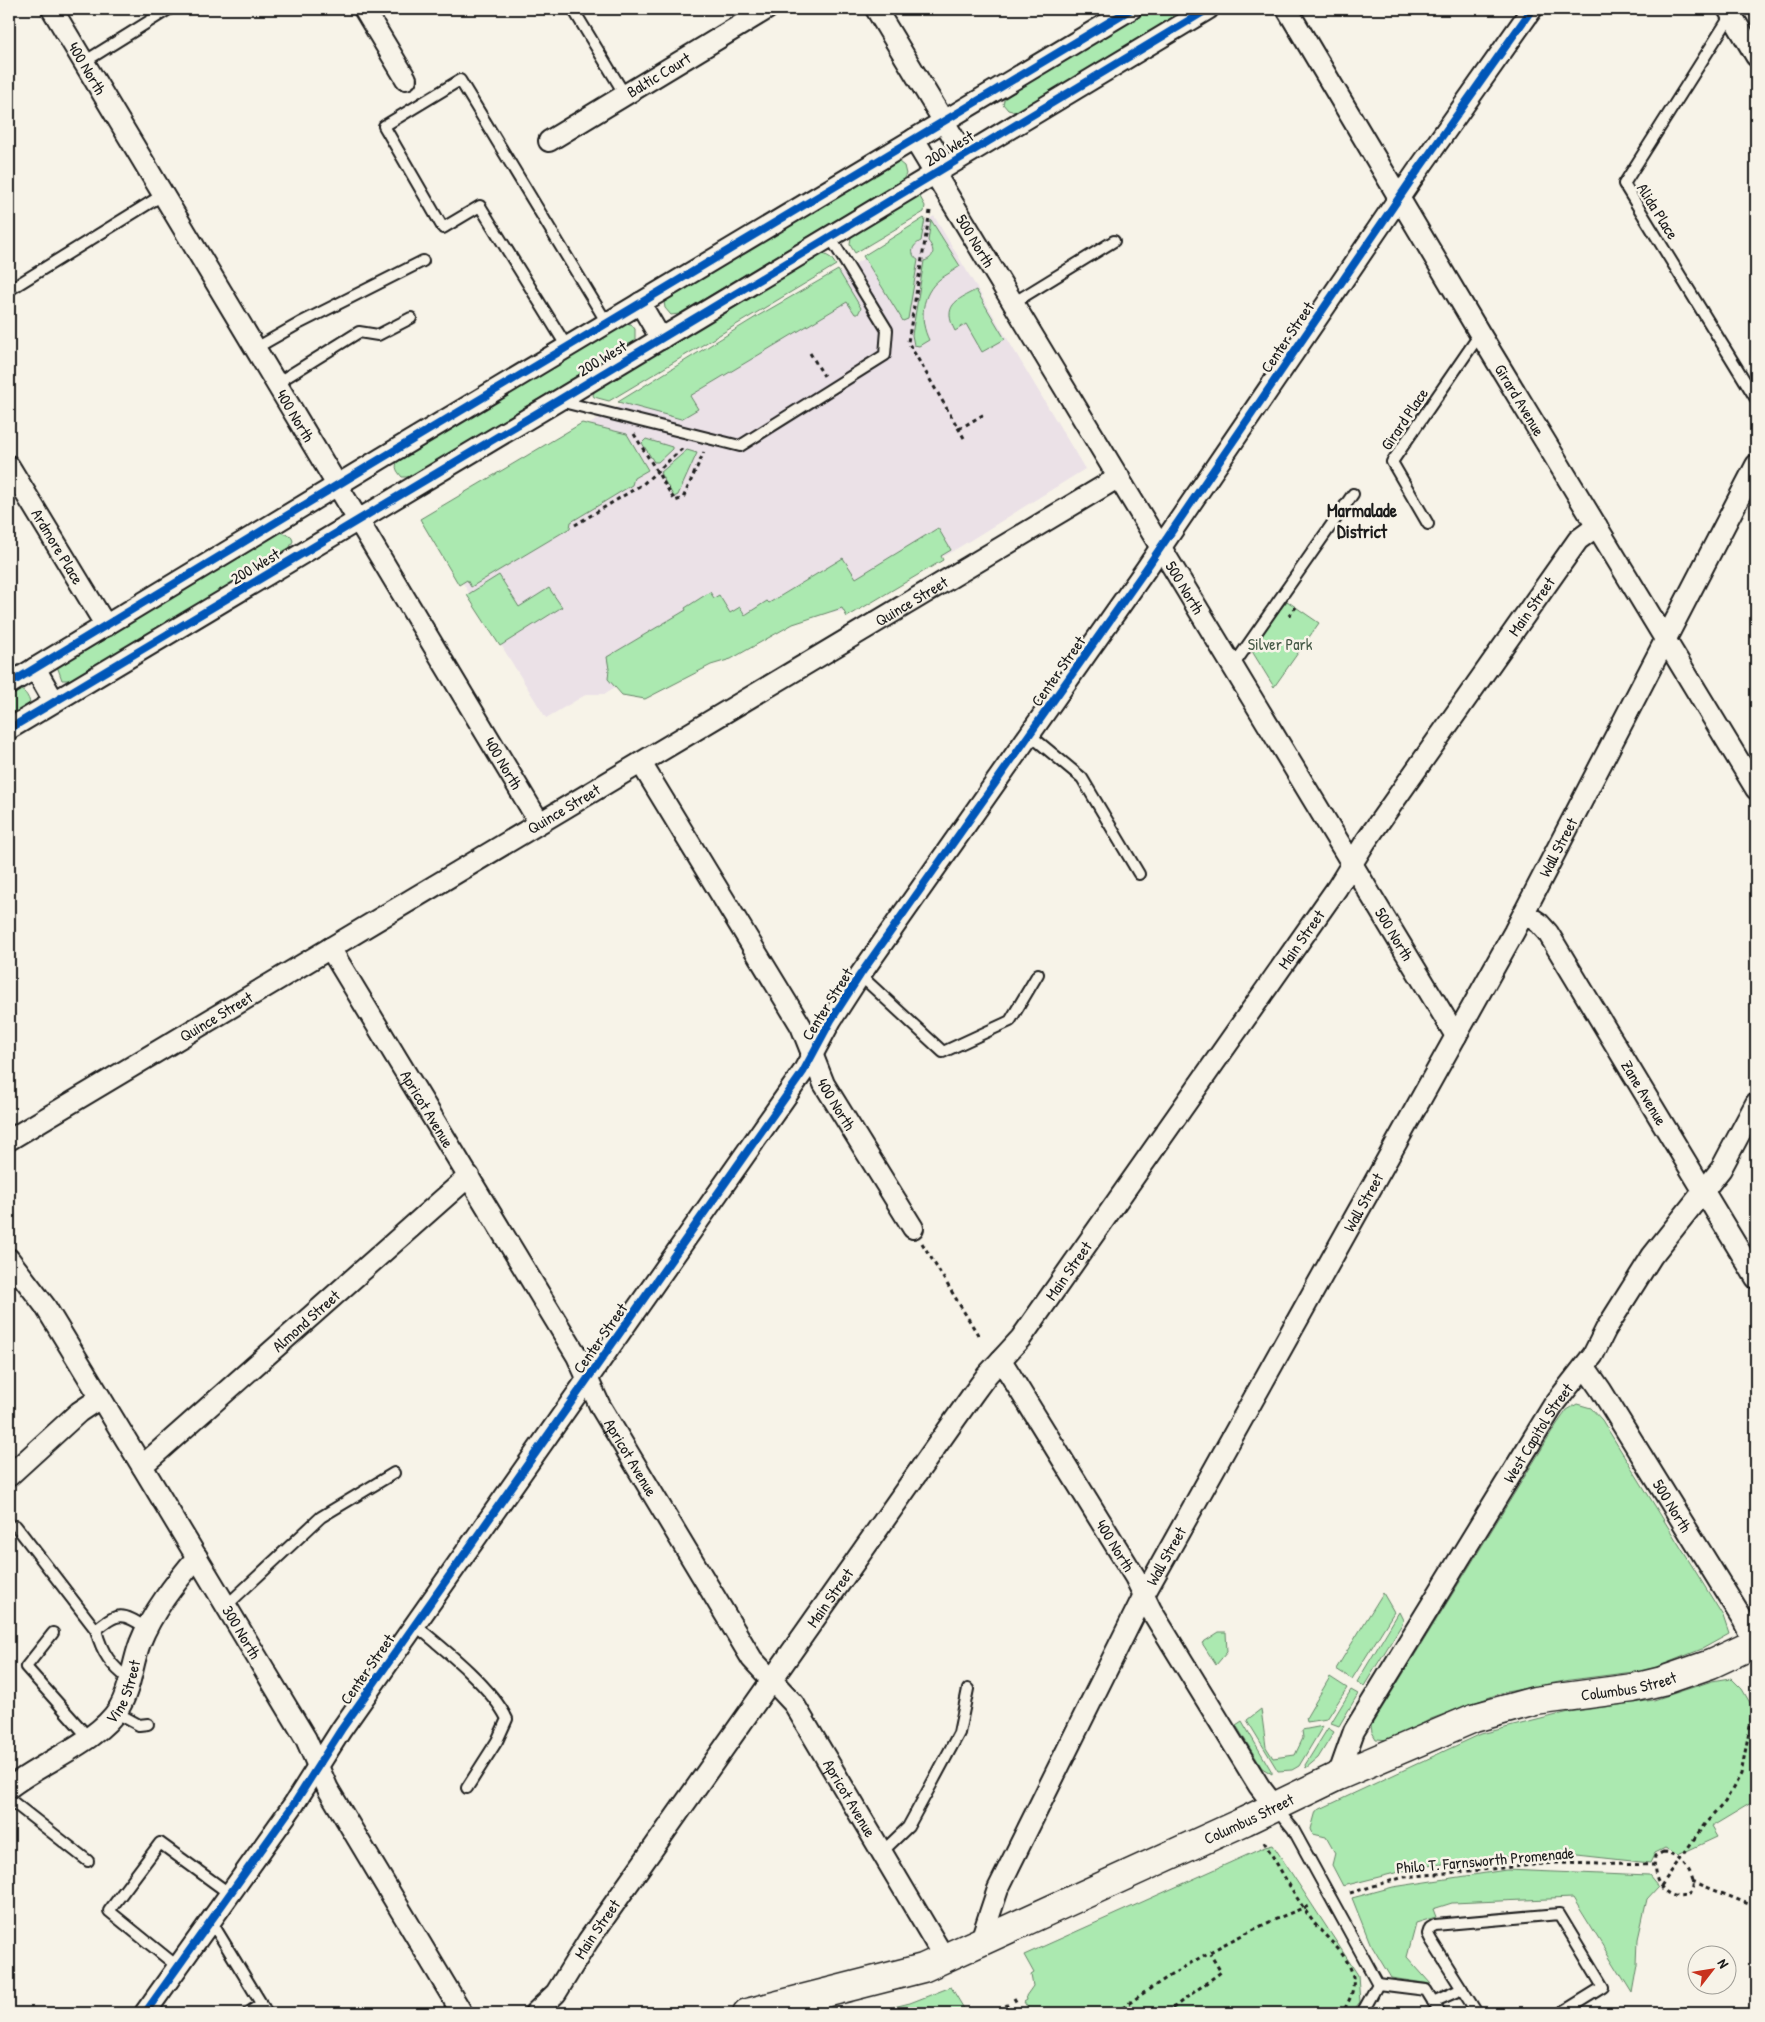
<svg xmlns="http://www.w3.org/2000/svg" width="1765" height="2022" font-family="'Patrick Hand',sans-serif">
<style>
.built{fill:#ebe1e7}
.green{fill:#abe9b0;stroke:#648266}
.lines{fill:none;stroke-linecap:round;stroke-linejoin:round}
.lane-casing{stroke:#1c1c1c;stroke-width:14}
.street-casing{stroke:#1c1c1c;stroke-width:24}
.secondary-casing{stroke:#1c1c1c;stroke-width:31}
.path{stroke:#1c1c1c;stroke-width:3;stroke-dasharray:4 4;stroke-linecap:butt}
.lane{stroke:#f7f3e8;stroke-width:10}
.street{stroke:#f7f3e8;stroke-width:20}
.secondary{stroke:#f7f3e8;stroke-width:28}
.cycleway-casing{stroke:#f7f3e8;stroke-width:11}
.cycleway{stroke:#0057b8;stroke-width:8}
.labels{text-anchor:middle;stroke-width:5;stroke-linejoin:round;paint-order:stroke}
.street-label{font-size:16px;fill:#1c1c1c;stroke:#f7f3e8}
.park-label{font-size:16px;fill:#475a48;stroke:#f7f3e8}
.neighbourhood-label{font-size:18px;font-weight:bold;fill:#1c1c1c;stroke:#f7f3e8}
</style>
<rect width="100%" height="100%" fill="#f7f3e8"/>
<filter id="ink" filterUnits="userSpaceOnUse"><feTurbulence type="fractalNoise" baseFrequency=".02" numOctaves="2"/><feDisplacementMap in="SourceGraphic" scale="10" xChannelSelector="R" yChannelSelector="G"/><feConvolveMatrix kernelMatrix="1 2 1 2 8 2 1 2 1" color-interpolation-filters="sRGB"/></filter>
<g filter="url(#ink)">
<polygon class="built" points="934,216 1085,469 953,551 840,612 735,614 604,694 587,694 546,718 426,523"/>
<g class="green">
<polygon points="1146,9 1188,9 1016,112 1008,110 1003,104 1006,92"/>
<polygon points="889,161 899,162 904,166 906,174 903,180 679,314 671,315 665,308 664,302 670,297"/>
<polygon points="919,195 925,206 924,212 855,253 850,245 851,237 854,234"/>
<path d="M 924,218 L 925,219 L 921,241 C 912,245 909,254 918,260 L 908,319 L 903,321 L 863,256 Z"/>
<path d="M 931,220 L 960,266 C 953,271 946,275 940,279 C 921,294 919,320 929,340 L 919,346 L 914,345 L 912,335 L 924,261 C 935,258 935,249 928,241 Z"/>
<polygon points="824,254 831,258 836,265 609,401 594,397 593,395 595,390 819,255"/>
<polygon points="838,270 861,308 858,314 855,314 847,302 690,396 698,409 681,419 618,402 756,317"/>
<path d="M 976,290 L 1005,339 L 982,352 L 966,324 L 955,331 C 942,306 956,300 976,290 Z"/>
<path d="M 624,324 L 631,324 L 635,329 L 635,341 L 409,477 L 402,477 C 397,471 394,468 398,460 Z"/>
<polygon points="582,423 627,434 648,470 634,478 632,485 571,522 570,528 471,587 467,580 459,585 420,519"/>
<polygon points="646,439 672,447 672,449 658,462 654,462 642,443"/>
<polygon points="687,450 697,453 678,495 674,497 660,473"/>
<polygon points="938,528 951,550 941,556 943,560 847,617 842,608 793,624 731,659 711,665 645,699 622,695 608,679 609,669 607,657 686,610 685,608 710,592 714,598 719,595 730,613 740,607 745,615 767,601 769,603 843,558 856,578"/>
<polygon points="280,532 291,536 293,541 289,549 70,680 62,680 57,666"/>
<polygon points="499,575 519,607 549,588 562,607 500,646 467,595"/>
<polygon points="1287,601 1319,623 1274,687 1250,648"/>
<path d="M 13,689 C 23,689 26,692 30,702 L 27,706 L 9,717 L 9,691 Z"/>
<polygon points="1577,1404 1591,1408 1602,1420 1723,1616 1729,1634 1702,1649 1649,1670 1570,1680 1501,1693 1431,1719 1391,1740 1376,1739 1372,1732 1371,1726 1557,1424 1567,1410"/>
<polygon points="1383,1593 1394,1612 1352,1679 1336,1669"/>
<polygon points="1399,1612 1403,1620 1402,1624 1364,1686 1357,1682"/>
<polygon points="1219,1632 1226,1632 1227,1652 1216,1665 1202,1643"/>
<polygon points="1330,1677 1347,1688 1327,1719 1307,1722 1306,1718"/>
<polygon points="1731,1678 1742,1689 1756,1713 1756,1800 1711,1827 1717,1837 1678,1855 1665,1848 1655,1853 1650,1863 1559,1853 1499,1857 1419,1867 1343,1886 1332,1865 1335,1853 1326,1837 1313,1834 1311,1829 1316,1811 1481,1734 1569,1712 1654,1700 1712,1681"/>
<polygon points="1351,1690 1358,1694 1339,1726 1331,1723"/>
<polygon points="1261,1709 1266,1747 1273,1758 1295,1755 1303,1738 1302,1730 1323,1726 1299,1766 1292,1770 1278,1771 1247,1720"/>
<polygon points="1242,1721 1272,1772 1272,1774 1262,1768 1236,1725"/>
<polygon points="1328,1728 1334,1732 1318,1758 1306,1768 1305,1765"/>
<polygon points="1273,1845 1358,1975 1360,2002 1351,2013 1031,2013 1024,2002 1027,2000 1026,1996 1033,1986 1031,1975 1034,1973 1024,1955 1265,1847"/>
<polygon points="1506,1870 1649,1876 1658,1887 1647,1899 1638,1939 1637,1965 1632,1993 1573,1898 1452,1903 1433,1909 1436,1917 1416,1923 1407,1957 1431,1984 1391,1978 1370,1943 1352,1898 1393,1887"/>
<polygon points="951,1987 966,2012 969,2011 971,2013 869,2013 910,2003"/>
</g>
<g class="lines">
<g class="lane-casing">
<g id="lane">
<polyline points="573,9 625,95"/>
<polyline points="1731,15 1624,184 1756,399"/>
<polyline points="84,62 169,9"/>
<polyline points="9,290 164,194"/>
<polyline points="1013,303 1114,241"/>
<polyline points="567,347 480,206 443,228 384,126 460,80 607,323"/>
<polyline points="256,348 300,323 423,261"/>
<polyline points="277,383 359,332 378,335 411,318"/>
<polyline points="559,401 740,446 885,355 887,330 830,237"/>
<polyline points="1428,524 1392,462 1480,334"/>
<polyline points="1233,666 1353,494"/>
<polyline points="1030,735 1082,778 1139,874"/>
<polyline points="860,975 943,1052 1010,1021 1038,974"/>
<path d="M 16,1526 L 96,1630 C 119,1611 122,1613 147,1628"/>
<polyline points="226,1606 321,1517 394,1473"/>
<path d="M 415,1625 C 443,1648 492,1687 507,1719 L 497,1741 L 467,1788"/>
<path d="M 96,1630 C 102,1653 111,1666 130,1680"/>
<polyline points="53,1633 26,1667 88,1737"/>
<polyline points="115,1712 139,1725 148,1724"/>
<polyline points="9,1799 88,1861"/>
<polyline points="1276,1808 1293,1829 1378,1984 1426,1990 1440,2013"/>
<polyline points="882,1852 908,1827 931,1785 959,1733 968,1689"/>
<polyline points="211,1921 267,2013"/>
<polyline points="178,1967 109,1911 160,1843 230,1894"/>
<polyline points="1433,2002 1462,1989"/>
<polyline points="248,2013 261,2004"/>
<polyline points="1362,2013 1378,1984"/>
<polyline points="1477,2013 1431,1940 1428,1934 1430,1928 1435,1925 1559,1914 1603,1987 1561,2013"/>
</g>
</g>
<g class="street-casing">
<g id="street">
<path id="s1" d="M 52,9 L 539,822"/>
<polyline points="364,9 406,79"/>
<polyline points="876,9 964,155"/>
<path id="s2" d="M 1287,9 L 1480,334 L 1756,789"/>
<polyline points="1728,9 1756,56"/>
<path id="s3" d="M 914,139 L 1456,1036"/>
<path id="s4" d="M 549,141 L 767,9"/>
<polyline points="640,303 661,339"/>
<path id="s5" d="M 9,466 L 106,626"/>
<polyline points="35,668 54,701"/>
<polyline points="9,684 382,458 1131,9"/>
<polyline points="9,729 559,400 1208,9"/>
<path id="s6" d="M 641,763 L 801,1026 L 824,1084 L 913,1228"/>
<path id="s7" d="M 1524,913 L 1539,923 L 1548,933 L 1756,1278"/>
<path id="s8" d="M 330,948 L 577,1356 L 600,1406 L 752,1659 L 794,1704 L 945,1959"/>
<path id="s9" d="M 9,1140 L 1119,477"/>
<path id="s10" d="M 9,1259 L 45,1306 L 142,1466 L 306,1739 L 328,1789 L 462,2013"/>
<path id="s11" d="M 1001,1360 L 1135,1577 L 1151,1610 L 1259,1786 L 1275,1807"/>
<path id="s12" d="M 1585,1367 L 1601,1390 L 1743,1620 L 1755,1644"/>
<path id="s13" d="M 142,1466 L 469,1176"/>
<polyline points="9,1476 79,1412 100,1398"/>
<path id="s14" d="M 1338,1776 L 1354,1731 L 1553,1406 L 1593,1355 L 1606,1329 L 1652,1256 L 1721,1169 L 1756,1103"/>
<path id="s15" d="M 9,1788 C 40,1763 98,1742 119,1708 C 131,1688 132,1664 140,1643 C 152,1612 176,1582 197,1557"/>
<path id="s16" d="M 980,1943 L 998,1889 L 1144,1595 L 1514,932 L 1756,465"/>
<polyline points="145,2013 294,1804 341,1730 803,1072 831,1020 860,975 1146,569 1416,173 1532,9"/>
<path id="s17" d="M 535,2013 L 556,1993 L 588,1941 L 973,1394 L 987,1375 L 1021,1338 L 1337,888 L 1366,841 L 1578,540 L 1597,526"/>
</g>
</g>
<g class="secondary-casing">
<g id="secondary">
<path id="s18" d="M 747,2013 L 923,1968 L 1245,1821 L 1338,1776 L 1474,1718 L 1535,1701 L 1633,1688 L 1662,1681 L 1711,1664 L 1756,1643"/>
</g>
</g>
<g class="path">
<polyline points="930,211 908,342 964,438"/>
<polyline points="810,353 824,376"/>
<polyline points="959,429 986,413"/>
<polyline points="634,434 675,501 683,498 704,452"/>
<polyline points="575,525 643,484 684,447"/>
<polyline points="1289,616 1296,607"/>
<polyline points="922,1243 980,1338"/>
<path d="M 1264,1842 C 1280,1868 1297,1901 1315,1924 C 1328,1940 1349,1955 1353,1977 C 1355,1990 1349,2002 1342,2013"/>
<path d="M 1663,1852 C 1674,1852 1680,1858 1686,1866 C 1715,1907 1647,1910 1655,1856 Z"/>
<polyline points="1692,1881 1756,1907"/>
<polyline points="1661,1886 1704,1825 1725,1802 1741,1774 1752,1715"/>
<polyline points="1350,1893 1404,1877 1555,1863 1654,1865"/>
<polyline points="1014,1998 1018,2005"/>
<polyline points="1006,2004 1009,2010"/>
<polyline points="999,2008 1002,2013"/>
<path d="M 1116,2013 C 1170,1972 1245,1929 1309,1906"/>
<polyline points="1166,2013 1221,1972 1210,1954"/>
</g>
<use href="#lane" class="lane"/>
<use href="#street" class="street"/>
<use href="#secondary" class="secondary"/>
<g class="cycleway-casing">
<g id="cycleway">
<polyline points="9,684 382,458 1131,9"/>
<polyline points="9,729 559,400 1208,9"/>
<polyline points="145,2013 294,1804 341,1730 803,1072 831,1020 860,975 1146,569 1416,173 1532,9"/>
</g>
</g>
<use href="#cycleway" class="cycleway"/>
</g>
</g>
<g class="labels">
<g class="street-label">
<text dy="6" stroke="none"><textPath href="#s1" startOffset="69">400 North</textPath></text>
<text dy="6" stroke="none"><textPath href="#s4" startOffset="128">Baltic Court</textPath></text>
<text transform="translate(949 148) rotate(-31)" y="6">200 West</text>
<text transform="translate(1658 211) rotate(58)" y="6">Alida Place</text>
<text dy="6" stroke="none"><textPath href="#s3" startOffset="119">500 North</textPath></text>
<text transform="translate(1287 337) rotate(-56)" y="6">Center Street</text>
<text transform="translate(602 358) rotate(-31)" y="6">200 West</text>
<text dy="6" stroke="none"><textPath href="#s2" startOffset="455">Girard Avenue</textPath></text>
<text dy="6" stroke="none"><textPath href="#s1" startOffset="474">400 North</textPath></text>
<text transform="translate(1404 419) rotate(-56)" y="6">Girard Place</text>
<text dy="6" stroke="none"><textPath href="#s5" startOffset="94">Ardmore Place</textPath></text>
<text transform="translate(255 566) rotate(-31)" y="6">200 West</text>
<text dy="6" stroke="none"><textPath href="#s3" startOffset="524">500 North</textPath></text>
<text dy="6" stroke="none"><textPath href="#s9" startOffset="1051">Quince Street</textPath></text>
<text dy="6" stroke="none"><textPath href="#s17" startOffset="1725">Main Street</textPath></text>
<text transform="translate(1058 671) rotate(-55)" y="6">Center Street</text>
<text dy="6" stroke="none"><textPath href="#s1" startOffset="879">400 North</textPath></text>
<text dy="6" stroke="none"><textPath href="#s9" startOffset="646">Quince Street</textPath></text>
<text dy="6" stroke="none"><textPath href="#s16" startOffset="1240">Wall Street</textPath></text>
<text dy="6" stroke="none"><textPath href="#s3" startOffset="929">500 North</textPath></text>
<text dy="6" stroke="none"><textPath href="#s17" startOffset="1320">Main Street</textPath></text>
<text transform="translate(827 1004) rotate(-58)" y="6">Center Street</text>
<text dy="6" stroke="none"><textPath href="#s9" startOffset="241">Quince Street</textPath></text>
<text dy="6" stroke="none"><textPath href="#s7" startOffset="218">Zane Avenue</textPath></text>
<text dy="6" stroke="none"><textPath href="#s6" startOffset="394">400 North</textPath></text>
<text dy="6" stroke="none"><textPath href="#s8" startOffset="188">Apricot Avenue</textPath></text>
<text dy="6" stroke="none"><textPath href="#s16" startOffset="835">Wall Street</textPath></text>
<text dy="6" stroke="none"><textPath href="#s17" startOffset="915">Main Street</textPath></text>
<text dy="6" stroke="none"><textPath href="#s13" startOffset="219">Almond Street</textPath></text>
<text transform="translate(600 1338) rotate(-55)" y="6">Center Street</text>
<text dy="6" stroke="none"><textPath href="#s14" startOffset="398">West Capitol Street</textPath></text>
<text dy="6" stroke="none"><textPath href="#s8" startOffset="592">Apricot Avenue</textPath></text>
<text dy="6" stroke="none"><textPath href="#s12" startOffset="164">500 North</textPath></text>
<text dy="6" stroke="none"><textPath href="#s11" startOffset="218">400 North</textPath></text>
<text dy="6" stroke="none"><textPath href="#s16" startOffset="430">Wall Street</textPath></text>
<text dy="6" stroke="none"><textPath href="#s17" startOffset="510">Main Street</textPath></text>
<text dy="6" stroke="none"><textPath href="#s10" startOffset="440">300 North</textPath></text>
<text transform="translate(367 1669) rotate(-55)" y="6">Center Street</text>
<text dy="6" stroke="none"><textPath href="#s18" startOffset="945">Columbus Street</textPath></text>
<text dy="6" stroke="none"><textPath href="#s15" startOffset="154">Vine Street</textPath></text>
<text dy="6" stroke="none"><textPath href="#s8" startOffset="998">Apricot Avenue</textPath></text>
<text dy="6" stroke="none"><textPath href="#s18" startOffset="540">Columbus Street</textPath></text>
<text transform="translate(1485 1860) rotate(-5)" y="6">Philo T. Farnsworth Promenade</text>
<text dy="6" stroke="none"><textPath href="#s17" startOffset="105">Main Street</textPath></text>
</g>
<g class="park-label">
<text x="1280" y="650">Silver Park</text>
</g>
<g class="neighbourhood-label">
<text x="1362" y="517">Marmalade<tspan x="1362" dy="21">District</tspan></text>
</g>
</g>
<rect width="1765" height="2022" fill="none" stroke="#f7f3e8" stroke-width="30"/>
<rect x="15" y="15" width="1735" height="1992" fill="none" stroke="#1c1c1c" stroke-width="2" filter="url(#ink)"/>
<g transform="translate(1712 1970) rotate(59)"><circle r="24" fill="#f7f3e8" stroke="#9f9d96"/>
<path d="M0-4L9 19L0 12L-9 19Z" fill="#c8321e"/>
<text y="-8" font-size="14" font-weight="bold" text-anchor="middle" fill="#1c1c1c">N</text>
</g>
</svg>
